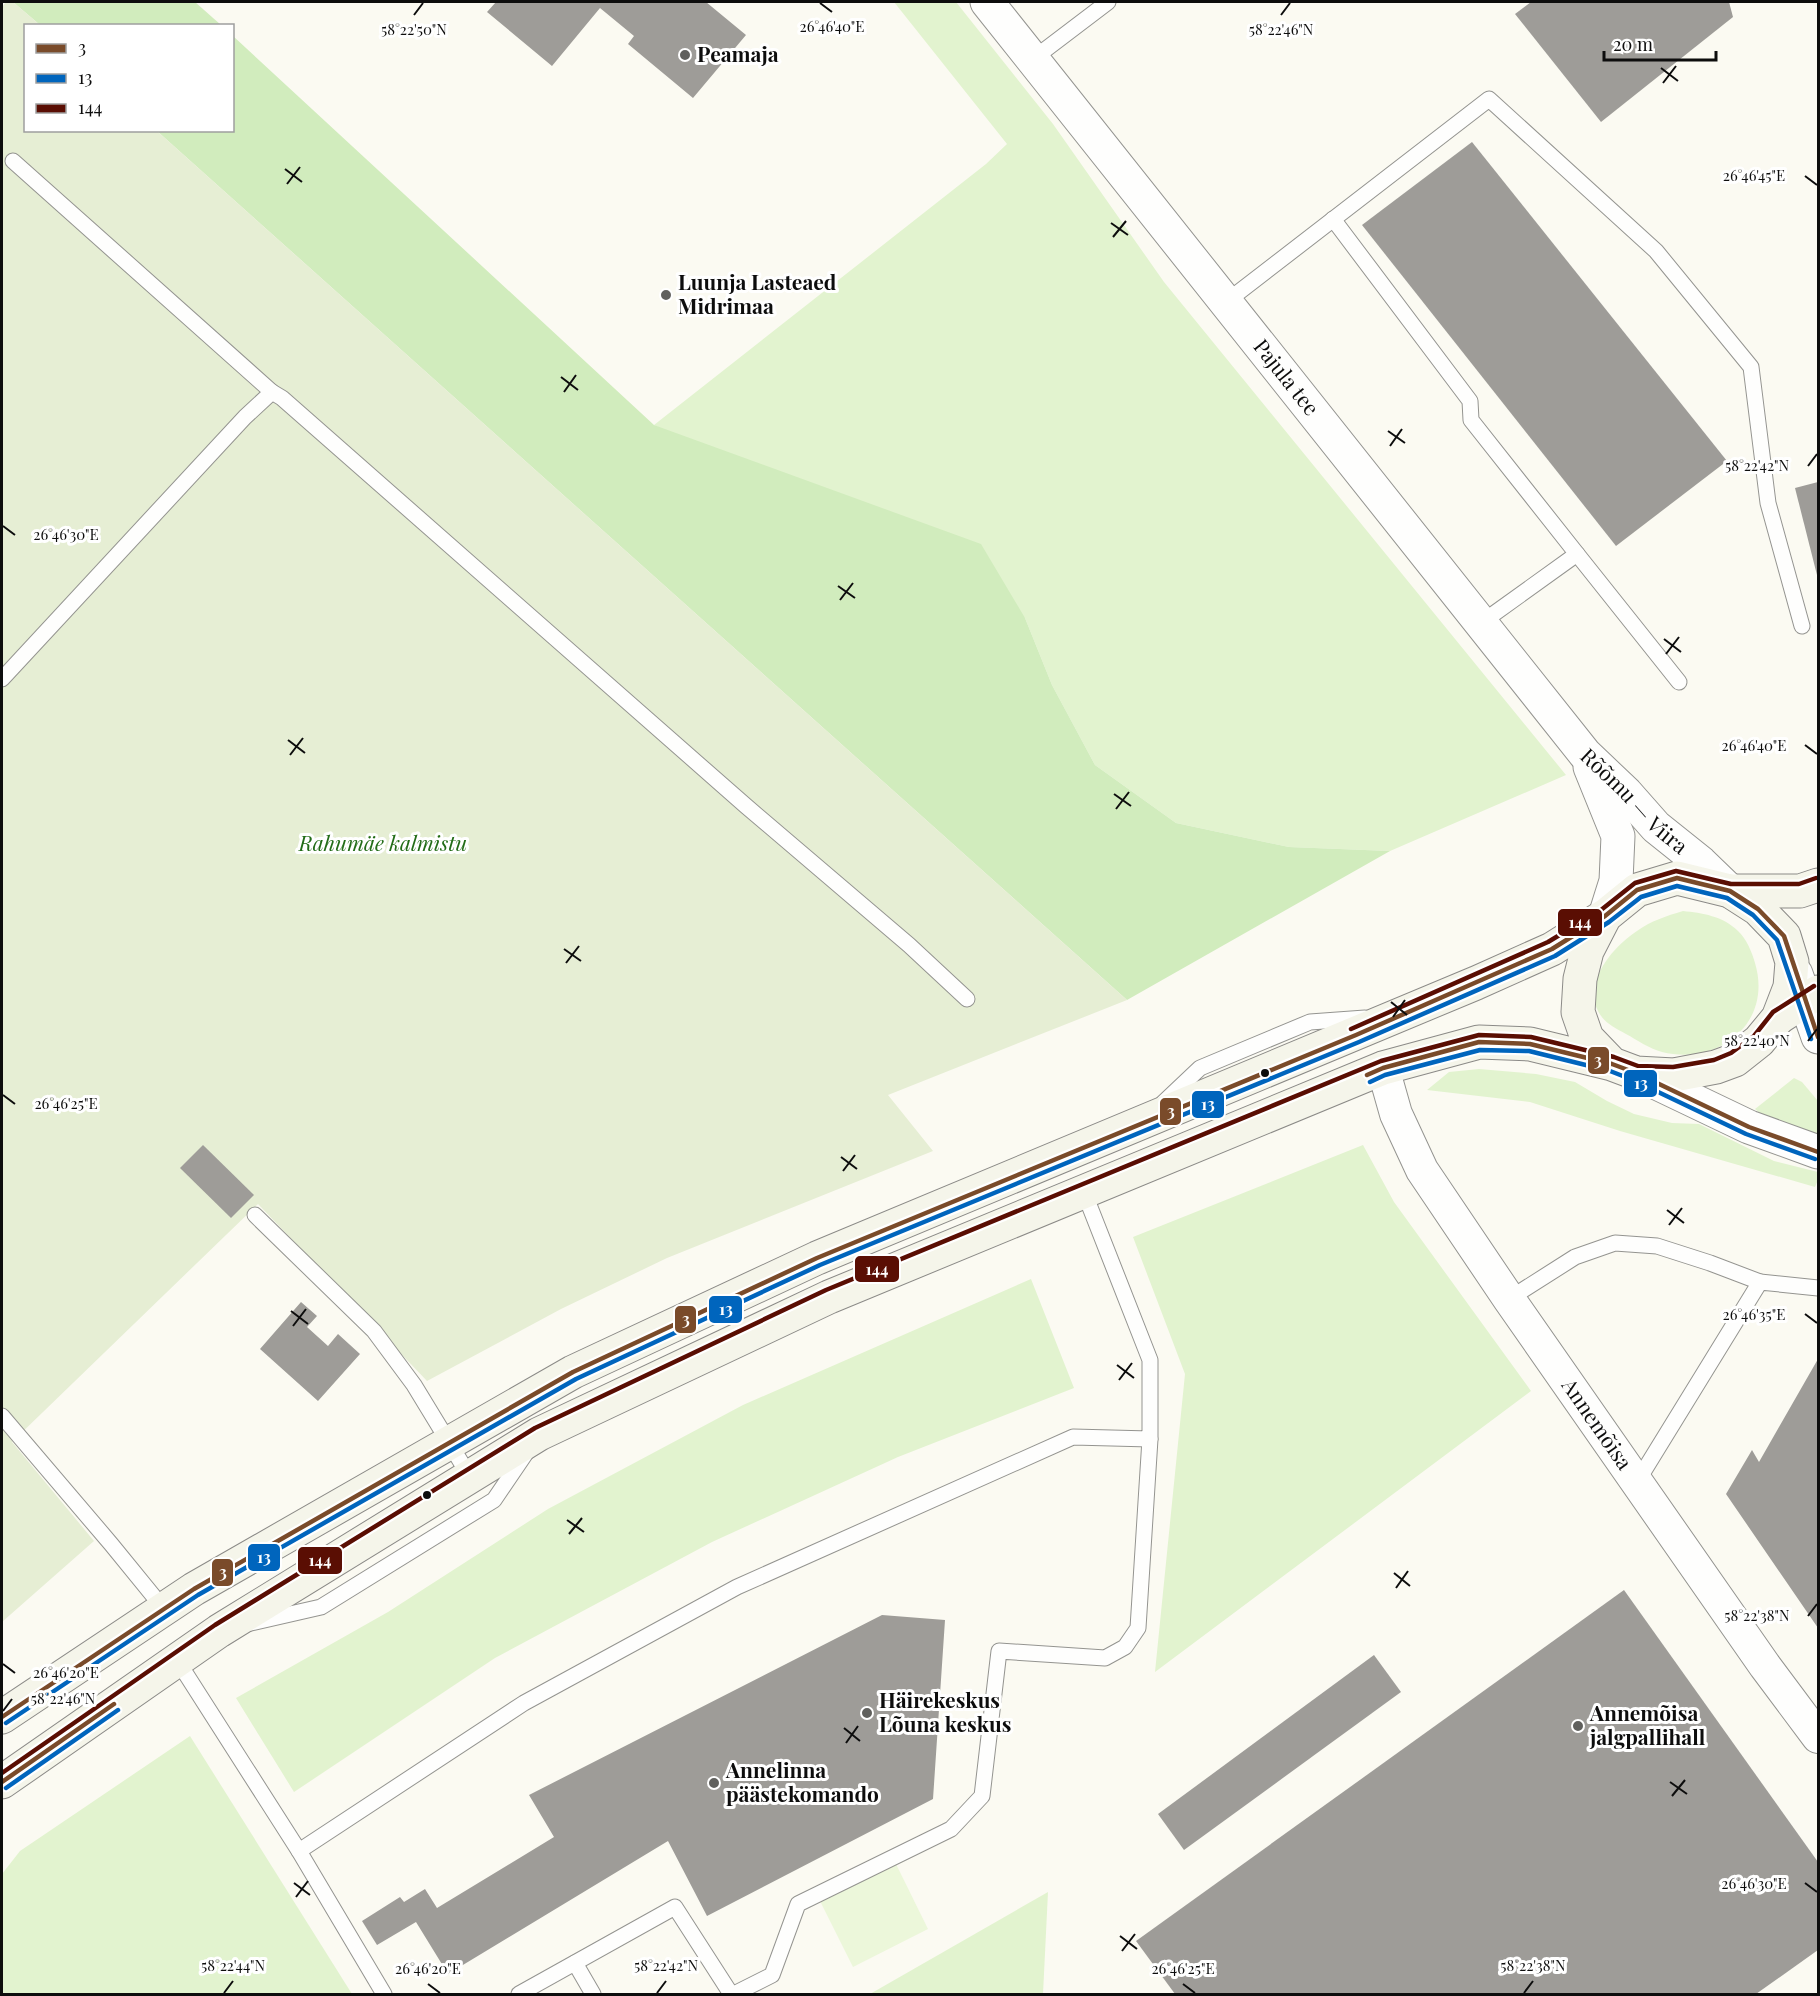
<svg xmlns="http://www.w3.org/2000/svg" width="1820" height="1996" font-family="'Playfair Display',serif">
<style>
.green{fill:#e2f3cf}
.forest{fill:#d1ecbd}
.cemetery{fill:#e6eed4}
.pitch{fill:#ecf7da}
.building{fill:#9e9c98}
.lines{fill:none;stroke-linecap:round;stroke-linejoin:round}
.service-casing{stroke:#949490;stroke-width:17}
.minor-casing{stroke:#949490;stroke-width:34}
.tertiary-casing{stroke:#949490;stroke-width:35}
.secondary-casing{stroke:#8b8a87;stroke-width:35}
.service{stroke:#fefefd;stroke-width:15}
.minor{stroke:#fefefd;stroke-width:32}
.tertiary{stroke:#fefefd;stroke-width:33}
.secondary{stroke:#f5f5ea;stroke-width:33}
.bus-1-casing{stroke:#fff;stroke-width:9}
.bus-2-casing{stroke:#fff;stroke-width:9}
.bus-3-casing{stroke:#fff;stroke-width:9}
.bus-1{stroke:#7a4b2a;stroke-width:4.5}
.bus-2{stroke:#0065bd;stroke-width:4.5}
.bus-3{stroke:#5a0e03;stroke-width:4.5}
.ticks{fill:none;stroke:#0d0d0d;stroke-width:2}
.poi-dot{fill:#60605d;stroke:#fff;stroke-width:2}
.bus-dot{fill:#0d0d0d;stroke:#fff;stroke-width:2}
.labels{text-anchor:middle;stroke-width:6;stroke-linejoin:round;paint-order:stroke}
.poi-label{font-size:21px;font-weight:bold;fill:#0d0d0d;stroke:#fff;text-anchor:start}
.street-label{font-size:21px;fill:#0d0d0d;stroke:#fff}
.park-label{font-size:21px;font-style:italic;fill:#226c17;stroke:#fff}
.ticks-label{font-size:15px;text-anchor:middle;fill:#0d0d0d;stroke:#fff;stroke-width:6;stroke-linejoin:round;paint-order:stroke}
.line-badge{stroke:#fff;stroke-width:2}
.badge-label{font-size:16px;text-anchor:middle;font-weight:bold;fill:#fff}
</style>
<rect width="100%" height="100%" fill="#fbfaf2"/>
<g class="green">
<polygon points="894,2 956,2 1053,124 1164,282 1566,775 1390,851 1289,847 1176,823 1095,765 1052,685 1025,618 654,425 986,164 1007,144"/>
<path d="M 1683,911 C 1702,913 1723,916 1738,931 C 1746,938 1752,952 1755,963 C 1773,1023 1719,1066 1662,1052 C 1650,1049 1637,1040 1626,1034 C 1615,1028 1604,1023 1598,1011 C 1583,981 1614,946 1637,931 C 1651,921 1666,916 1683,911 Z"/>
<polygon points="1479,1069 1536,1074 1575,1082 1607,1101 1634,1114 1672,1123 1699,1124 1774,1161 1818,1172 1818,1180 1815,1187 1620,1131 1530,1102 1427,1090 1449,1072"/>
<polygon points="1794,1078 1802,1082 1818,1101 1818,1137 1761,1114 1755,1109"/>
<polygon points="1363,1145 1394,1202 1531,1391 1155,1672 1185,1374 1133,1237"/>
<polygon points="1031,1279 1074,1388 898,1457 712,1542 495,1658 294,1792 236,1698 388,1612 548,1509 743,1405"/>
<polygon points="190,1736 352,1994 2,1994 2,1874 20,1851"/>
<polygon points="1048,1892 1043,1994 870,1994"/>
</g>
<g class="forest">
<polygon points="13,2 195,2 221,25 40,25"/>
<polygon points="233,36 654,425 981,544 1025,618 1052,685 1095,765 1176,823 1289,847 1390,851 1127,1000 157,131 232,130"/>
</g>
<polygon class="cemetery" points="6,2 13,2 40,25 26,26 26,130 157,131 1127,1000 888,1095 933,1151 667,1258 561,1309 427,1381 258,1204 12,1442 94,1541 2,1622 2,7"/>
<polygon class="pitch" points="895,1862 928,1929 853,1967 819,1899"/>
<g class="building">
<polygon points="496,2 706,2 746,35 693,98 628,44 634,36 600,8 552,66 487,12"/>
<polygon points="1531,2 1729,2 1733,17 1601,122 1515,14"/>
<polygon points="1472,142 1727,461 1616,546 1362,225"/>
<polygon points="1818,482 1818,579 1795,488"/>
<polygon points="203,1145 254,1195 231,1218 180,1168"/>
<polygon points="301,1302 317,1316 307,1327 328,1346 338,1334 360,1354 318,1401 260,1349"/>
<polygon points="1818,1359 1818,1628 1726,1494 1752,1450 1759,1462"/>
<polygon points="1624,1590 1818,1862 1818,1950 1756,1994 1175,1994 1136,1941"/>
<polygon points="882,1615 945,1620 933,1799 707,1916 668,1841 448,1974 416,1922 377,1945 362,1921 400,1897 404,1902 425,1889 437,1908 554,1837 529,1795"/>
<polygon points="1374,1655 1401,1692 1184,1850 1158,1814"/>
</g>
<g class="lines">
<g class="service-casing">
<g id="service">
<polyline points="1033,59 1108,2"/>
<polyline points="13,161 272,392"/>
<polyline points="1333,219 1470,401 1471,420 1577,554 1481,623"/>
<polyline points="1226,302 1489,99 1656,251 1751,367 1768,503 1802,626"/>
<polyline points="1577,554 1679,682"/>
<polyline points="2,679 245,417 272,392 282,398 746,806 909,945 967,999"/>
<polyline points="1163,1103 1200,1068 1310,1022 1365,1018"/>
<polyline points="255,1215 374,1331 414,1385 470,1477"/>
<polyline points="1509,1299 1575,1257 1615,1243 1657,1246 1710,1263 1760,1282"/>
<polyline points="2,1416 111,1544 164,1609"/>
<polyline points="1637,1482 1760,1282 1818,1288"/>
<polyline points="251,1623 321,1607 494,1500 528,1450"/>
<polyline points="177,1660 299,1851 524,1703 737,1587 1073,1437 1150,1439 1150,1360 1084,1192"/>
<polyline points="299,1851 384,1994"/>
<polyline points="575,1963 593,1994"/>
<polyline points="519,1994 675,1907 731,1994"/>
<polyline points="734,1994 772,1975 798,1904 951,1829 982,1796 999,1651 1105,1658 1125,1647 1138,1628 1150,1439"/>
</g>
</g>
<g class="minor-casing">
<g id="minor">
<path id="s1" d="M 1383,1068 L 1396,1114 L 1422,1170 L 1509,1299 L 1765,1666 L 1818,1737"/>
</g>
</g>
<g class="tertiary-casing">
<g id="tertiary">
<path id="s2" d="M 987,2 L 1585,754 L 1626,793 L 1656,827 L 1701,863 L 1730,891"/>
<polyline points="1590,767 1618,836 1616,881 1605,916"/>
<polyline points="1796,974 1818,1037"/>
<polyline points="1636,1073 1749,1127 1818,1152"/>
</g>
</g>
<g class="secondary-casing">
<g id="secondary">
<polyline points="1730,891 1800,891 1818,885"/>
<polyline points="1778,1018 1818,992"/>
<polyline points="2,1717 194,1589 573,1372 817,1258 1476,983 1552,949 1603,917"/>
<polyline points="2,1782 219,1631 539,1434 829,1297 1383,1068 1479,1042 1530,1044 1612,1064 1636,1073 1674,1075 1716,1067 1735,1060 1759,1041 1778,1018 1790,987 1792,962 1784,936 1758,909 1730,891 1677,878 1637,890 1605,916 1587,951 1580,979 1578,1012 1587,1038 1612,1064"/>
</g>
</g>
<use href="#service" class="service"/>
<use href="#minor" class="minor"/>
<use href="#tertiary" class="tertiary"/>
<use href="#secondary" class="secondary"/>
<g class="bus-1-casing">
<g id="bus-1">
<polyline points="1367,1075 1383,1068 1479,1042 1530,1044 1612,1064 1636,1073 1749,1127 1818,1152"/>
<polyline points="2,1717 194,1589 573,1372 817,1258 1356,1035 1552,949 1605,916 1637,890 1677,878 1730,891 1758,909 1784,936 1818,1037"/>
<polyline points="2,1782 114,1704"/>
</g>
</g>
<g class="bus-2-casing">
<g id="bus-2">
<polyline points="1370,1082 1385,1075 1480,1050 1529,1051 1610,1071 1633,1080 1746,1134 1815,1159"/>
<polyline points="6,1723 198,1595 576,1379 820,1265 1359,1042 1555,956 1609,922 1641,897 1677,886 1727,898 1753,915 1777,940 1811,1039"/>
<polyline points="6,1788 118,1710"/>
</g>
</g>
<g class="bus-3-casing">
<g id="bus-3">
<polyline points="1351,1029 1548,942 1601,910 1635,883 1676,871 1731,884 1799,884 1816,878"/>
<polyline points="2,1773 215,1625 535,1428 826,1290 1381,1061 1479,1035 1531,1037 1614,1057 1638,1066 1673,1067 1714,1060 1731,1053 1754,1036 1773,1012 1814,986"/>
</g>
</g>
<use href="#bus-1" class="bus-1"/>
<use href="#bus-2" class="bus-2"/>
<use href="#bus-3" class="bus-3"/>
</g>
<path class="ticks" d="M 820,3 L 832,12M 414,15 L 423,3M 1281,15 L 1290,3M 1661,68 L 1678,81M 1663,83 L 1676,66M 285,169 L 302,182M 1805,176 L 1817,185M 287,184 L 300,167M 1111,223 L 1128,235M 1113,237 L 1126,221M 561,377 L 578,390M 564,392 L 576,375M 1388,431 L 1405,443M 1390,446 L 1402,429M 1808,466 L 1817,454M 3,526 L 15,535M 838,586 L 855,598M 840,600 L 853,583M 1664,639 L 1681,652M 1666,654 L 1679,637M 288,740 L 305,753M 1805,745 L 1817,754M 290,755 L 303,738M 1114,794 L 1131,806M 1116,809 L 1129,792M 564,949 L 581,961M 566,963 L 579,946M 1391,1002 L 1407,1015M 1393,1017 L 1405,1000M 1808,1041 L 1817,1029M 3,1095 L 15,1104M 841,1157 L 857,1169M 843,1171 L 855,1155M 1667,1210 L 1684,1223M 1669,1225 L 1682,1208M 291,1311 L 308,1324M 1805,1314 L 1817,1323M 293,1326 L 306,1309M 1117,1365 L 1134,1378M 1119,1380 L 1132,1363M 567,1520 L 584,1532M 569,1534 L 582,1518M 1394,1573 L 1410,1586M 1396,1588 L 1408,1571M 1808,1616 L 1817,1604M 3,1664 L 15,1673M 3,1711 L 12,1699M 844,1728 L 860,1741M 846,1743 L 858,1726M 1670,1782 L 1687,1794M 1672,1796 L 1685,1780M 294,1883 L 310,1895M 1805,1883 L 1817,1892M 296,1897 L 308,1881M 1120,1936 L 1137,1949M 1122,1951 L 1135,1934M 428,1984 L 440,1993M 1183,1984 L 1195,1993M 224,1993 L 233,1981M 657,1993 L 666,1981M 1524,1993 L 1533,1981"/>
<g class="poi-dot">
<circle cx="685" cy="55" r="6"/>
<circle cx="666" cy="295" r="6"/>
<circle cx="867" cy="1713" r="6"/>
<circle cx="1578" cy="1726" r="6"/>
<circle cx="714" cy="1783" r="6"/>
</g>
<g class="bus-dot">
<circle cx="1265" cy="1073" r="5"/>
<circle cx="427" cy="1495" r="5"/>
</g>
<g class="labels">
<g class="poi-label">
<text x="697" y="62">Peamaja</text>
<text x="678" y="290">Luunja Lasteaed<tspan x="678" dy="24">Midrimaa</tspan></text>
<text x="879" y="1708">Häirekeskus<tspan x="879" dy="24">Lõuna keskus</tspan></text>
<text x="1590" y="1721">Annemõisa<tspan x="1590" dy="24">jalgpallihall</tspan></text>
<text x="726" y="1778">Annelinna<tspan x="726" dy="24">päästekomando</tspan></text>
</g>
<g class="street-label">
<text dy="7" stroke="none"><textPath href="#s2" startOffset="480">Pajula tee</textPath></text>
<text dy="7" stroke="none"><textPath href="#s2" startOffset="1029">Rõõmu — Viira</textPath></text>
<text dy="7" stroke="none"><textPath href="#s1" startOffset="418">Annemõisa</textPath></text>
</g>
<g class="park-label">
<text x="383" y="851">Rahumäe kalmistu</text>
</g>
</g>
<g class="ticks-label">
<text x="832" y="32">26°46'40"E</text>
<text x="414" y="35">58°22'50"N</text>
<text x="1281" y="35">58°22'46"N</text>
<text x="1754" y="181">26°46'45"E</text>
<text x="1757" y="471">58°22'42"N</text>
<text x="66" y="540">26°46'30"E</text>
<text x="1754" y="751">26°46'40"E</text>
<text x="1757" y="1046">58°22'40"N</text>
<text x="66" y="1109">26°46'25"E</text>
<text x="1754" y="1320">26°46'35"E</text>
<text x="1757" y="1621">58°22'38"N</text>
<text x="66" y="1678">26°46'20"E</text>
<text x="63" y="1704">58°22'46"N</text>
<text x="1754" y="1889">26°46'30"E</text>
<text x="233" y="1971">58°22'44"N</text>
<text x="666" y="1971">58°22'42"N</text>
<text x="1533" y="1971">58°22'38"N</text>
<text x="428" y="1974">26°46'20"E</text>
<text x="1183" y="1974">26°46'25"E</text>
</g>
<g class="line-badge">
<rect x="1557" y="908" width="46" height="29" rx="6" fill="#5a0e03"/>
<rect x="1587" y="1046" width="23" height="29" rx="6" fill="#7a4b2a"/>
<rect x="1623" y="1069" width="35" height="29" rx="6" fill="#0065bd"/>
<rect x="1191" y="1090" width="34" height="29" rx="6" fill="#0065bd"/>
<rect x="1159" y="1097" width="23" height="29" rx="6" fill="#7a4b2a"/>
<rect x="854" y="1255" width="46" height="28" rx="6" fill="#5a0e03"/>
<rect x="708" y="1295" width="35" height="29" rx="6" fill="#0065bd"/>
<rect x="674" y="1305" width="23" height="29" rx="6" fill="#7a4b2a"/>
<rect x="247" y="1543" width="34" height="29" rx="6" fill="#0065bd"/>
<rect x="297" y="1546" width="46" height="29" rx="6" fill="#5a0e03"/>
<rect x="211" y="1558" width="23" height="29" rx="6" fill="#7a4b2a"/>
</g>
<g class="badge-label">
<text x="1580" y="928">144</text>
<text x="1598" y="1066">3</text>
<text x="1641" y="1089">13</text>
<text x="1208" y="1110">13</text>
<text x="1171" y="1117">3</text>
<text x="877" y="1275">144</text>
<text x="726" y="1315">13</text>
<text x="686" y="1325">3</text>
<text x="264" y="1563">13</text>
<text x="320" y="1566">144</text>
<text x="223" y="1578">3</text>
</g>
<rect width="1820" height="1996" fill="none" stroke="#0d0d0d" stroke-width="6"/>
<rect x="24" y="24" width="210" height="108" fill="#ffffff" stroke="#9e9e9e" stroke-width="1.5"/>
<rect x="36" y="44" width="30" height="9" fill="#7a4b2a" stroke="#9e9e9e" stroke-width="1.5"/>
<text x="78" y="54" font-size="18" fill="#0d0d0d">3</text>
<rect x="36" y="74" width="30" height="9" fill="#0065bd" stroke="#9e9e9e" stroke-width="1.5"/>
<text x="78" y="84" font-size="18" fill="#0d0d0d">13</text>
<rect x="36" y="104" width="30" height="9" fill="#5a0e03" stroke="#9e9e9e" stroke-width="1.5"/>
<text x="78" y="114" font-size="18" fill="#0d0d0d">144</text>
<path d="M1604 51v9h112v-9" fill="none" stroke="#0d0d0d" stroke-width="3"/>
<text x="1613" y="51" font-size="18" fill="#0d0d0d" stroke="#ffffff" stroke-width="4.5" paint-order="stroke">20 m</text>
</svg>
